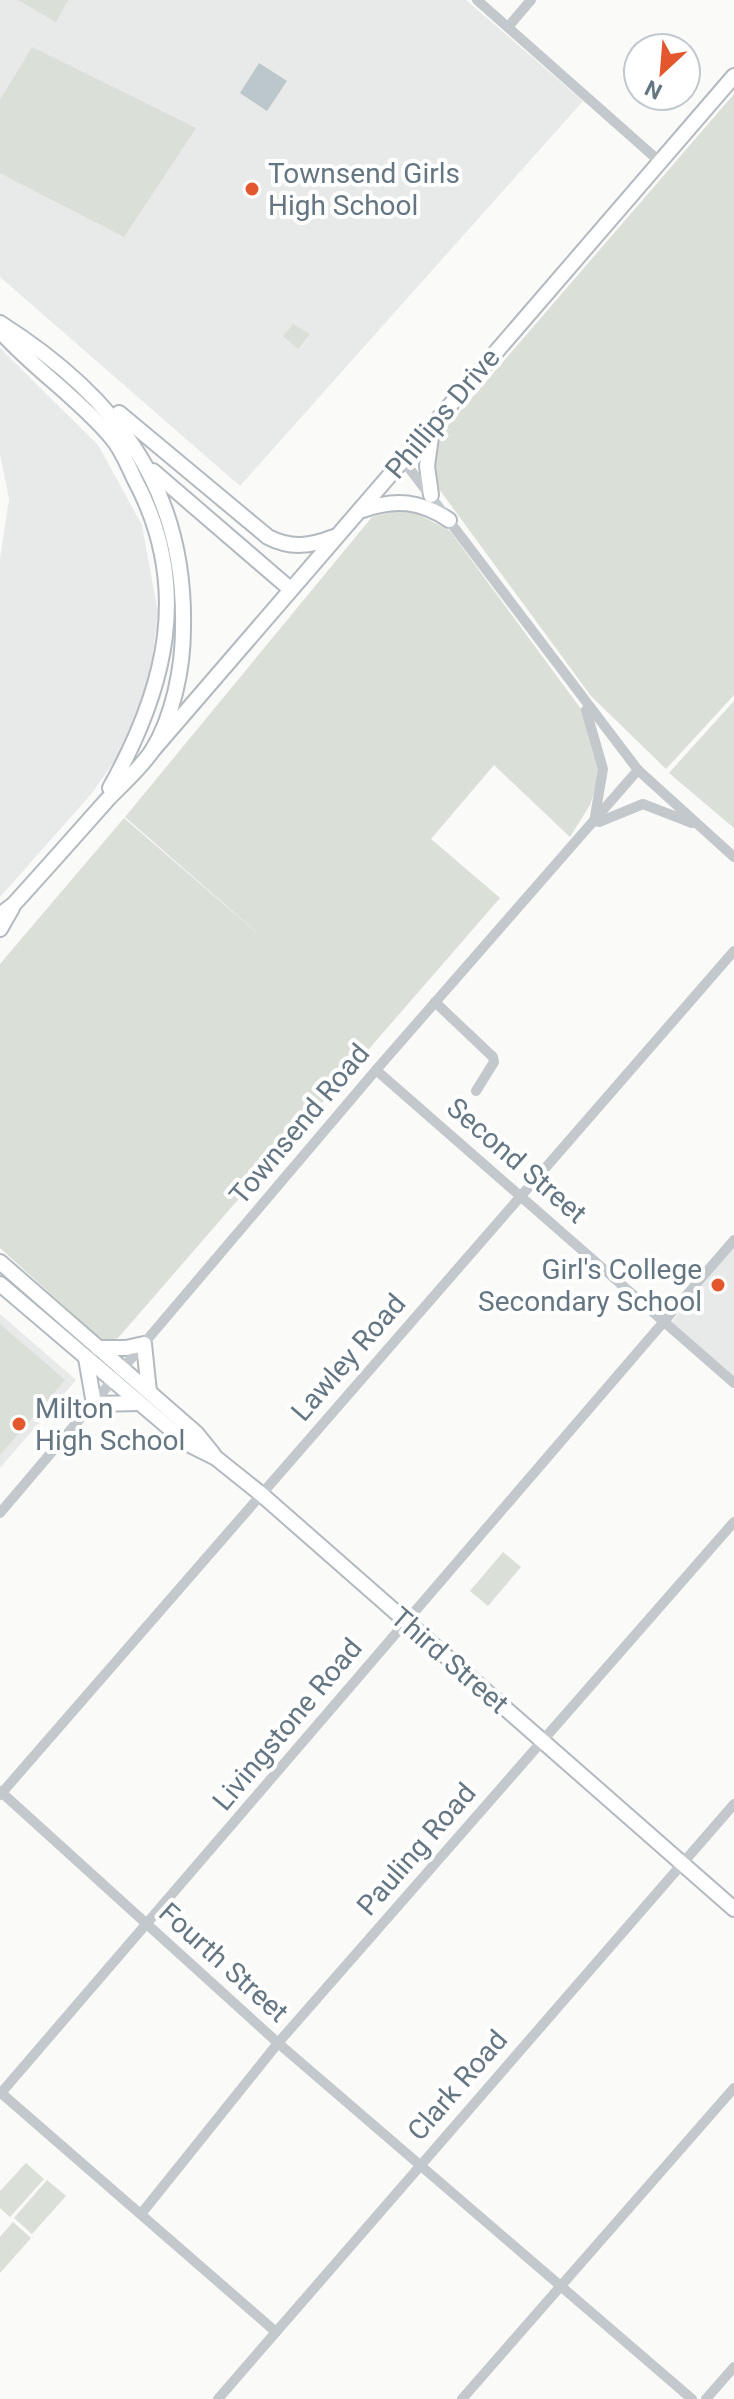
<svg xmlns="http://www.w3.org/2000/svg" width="734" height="2399" font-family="Roboto,sans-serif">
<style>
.built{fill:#e8e9e9}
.green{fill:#dadfd7}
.water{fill:#bbc7cb}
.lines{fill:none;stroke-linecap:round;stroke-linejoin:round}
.secondary-casing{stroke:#b3babf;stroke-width:18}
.street{stroke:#c3c8cc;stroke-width:10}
.secondary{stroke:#fff;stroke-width:14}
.poi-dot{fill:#e4572e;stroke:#fff;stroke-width:3}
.labels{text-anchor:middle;stroke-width:8;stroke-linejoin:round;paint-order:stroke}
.poi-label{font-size:28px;fill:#657683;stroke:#fff;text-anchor:start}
.street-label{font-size:28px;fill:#657683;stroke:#fff}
</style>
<rect width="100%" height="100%" fill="#fafaf8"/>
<g class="built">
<polygon points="0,0 466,0 583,101 240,486 0,277"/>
<polygon points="0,348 98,445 142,525 158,613 147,700 125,746 92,793 0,897 0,559 9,499 0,454"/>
<polygon points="734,1247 734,1377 671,1323"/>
<polygon points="0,1314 76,1380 0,1468"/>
</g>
<g class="green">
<polygon points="18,0 68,0 56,22"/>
<polygon points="32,47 196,128 124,237 0,173 0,100"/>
<polygon points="734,94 734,695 666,769 591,696 439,489 434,466 439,436"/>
<polygon points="293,324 310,334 298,349 283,336"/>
<polygon points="407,508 450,531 581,709 602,768 590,805 570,837 494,765 431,839 500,898 118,1338 104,1342 0,1248 0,964 124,818 285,957 125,817 372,517"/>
<polygon points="734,701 734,828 669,773"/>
<polygon points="0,1324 65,1380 0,1455"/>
<polygon points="503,1552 521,1567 488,1606 470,1591"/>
<polygon points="26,2163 44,2179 10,2217 0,2208 0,2191"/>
<polygon points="47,2180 66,2196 32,2234 14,2218"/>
<polygon points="13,2222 31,2238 0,2273 0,2237"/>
</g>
<polygon class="water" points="259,63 287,81 267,111 240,93"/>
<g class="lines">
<g class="secondary-casing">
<g id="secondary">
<path d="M 0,323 C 115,396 186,487 183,628 C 183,668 173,717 152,751 C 140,769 121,785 107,800 C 76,835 45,870 14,904 L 0,915"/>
<path d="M 0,331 C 34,369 78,398 111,437 C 122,449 128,466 135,480 C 192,587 166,688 110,788"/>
<path d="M 119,413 L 268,537 C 291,549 311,546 334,537"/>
<polyline points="153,471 289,588"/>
<polyline points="431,495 427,466 432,429"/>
<path d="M 363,510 C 395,498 421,501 449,520"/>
<polyline points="152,751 734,76"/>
<polyline points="0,929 12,908"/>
<polyline points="0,1262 196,1433 213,1454"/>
<polyline points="0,1284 188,1444 216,1458 261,1494 734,1909"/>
<polyline points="98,1348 126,1348 144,1344 149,1392"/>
<polyline points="86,1358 94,1404 139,1403"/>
</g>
</g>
<g class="street">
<polyline points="477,0 659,161"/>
<polyline points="508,27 531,0"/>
<polyline points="403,460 638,770 734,857"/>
<polyline points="586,710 603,769 594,822"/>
<polyline points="599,822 643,804 692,823"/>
<polyline points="435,1002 493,1057 494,1062 476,1091"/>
<polyline points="376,1070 734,1383"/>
<polyline points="0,1513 376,1070 638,770"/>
<polyline points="0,1791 278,2043 692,2399"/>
<polyline points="0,1795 734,951"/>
<polyline points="0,2092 276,2332"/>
<polyline points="1,2093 734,1240"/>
<polyline points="141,2214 278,2043 734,1522"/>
<polyline points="218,2399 734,1804"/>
<polyline points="462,2399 734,2088"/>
<polyline points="706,2399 734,2367"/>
</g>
<use href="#secondary" class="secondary"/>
</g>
<g class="poi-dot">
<circle cx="252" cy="189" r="8"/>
<circle cx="718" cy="1285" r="8"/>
<circle cx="19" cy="1424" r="8"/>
</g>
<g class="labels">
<g class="poi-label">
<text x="268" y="183">Townsend Girls<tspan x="268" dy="32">High School</tspan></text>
<text x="702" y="1279" text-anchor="end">Girl's College<tspan x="702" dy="32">Secondary School</tspan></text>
<text x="35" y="1418">Milton<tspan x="35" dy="32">High School</tspan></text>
</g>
<g class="street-label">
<text transform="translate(442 413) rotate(-50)" y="10">Phillips Drive</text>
<text transform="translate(299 1124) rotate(-50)" y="10">Townsend Road</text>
<text transform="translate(517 1160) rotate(41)" y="10">Second Street</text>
<text transform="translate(348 1357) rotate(-49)" y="10">Lawley Road</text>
<text transform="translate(450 1660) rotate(41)" y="10">Third Street</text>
<text transform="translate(287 1724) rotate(-50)" y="10">Livingstone Road</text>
<text transform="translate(416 1849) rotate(-49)" y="10">Pauling Road</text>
<text transform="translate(224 1962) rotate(42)" y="10">Fourth Street</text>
<text transform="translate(457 2085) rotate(-49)" y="10">Clark Road</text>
</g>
</g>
<g transform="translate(662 72) rotate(206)"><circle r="38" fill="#ffffff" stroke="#c1c8cd" stroke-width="2"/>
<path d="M0-6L14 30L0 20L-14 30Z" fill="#e4572e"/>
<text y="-12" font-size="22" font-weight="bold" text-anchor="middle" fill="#657683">N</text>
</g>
</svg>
